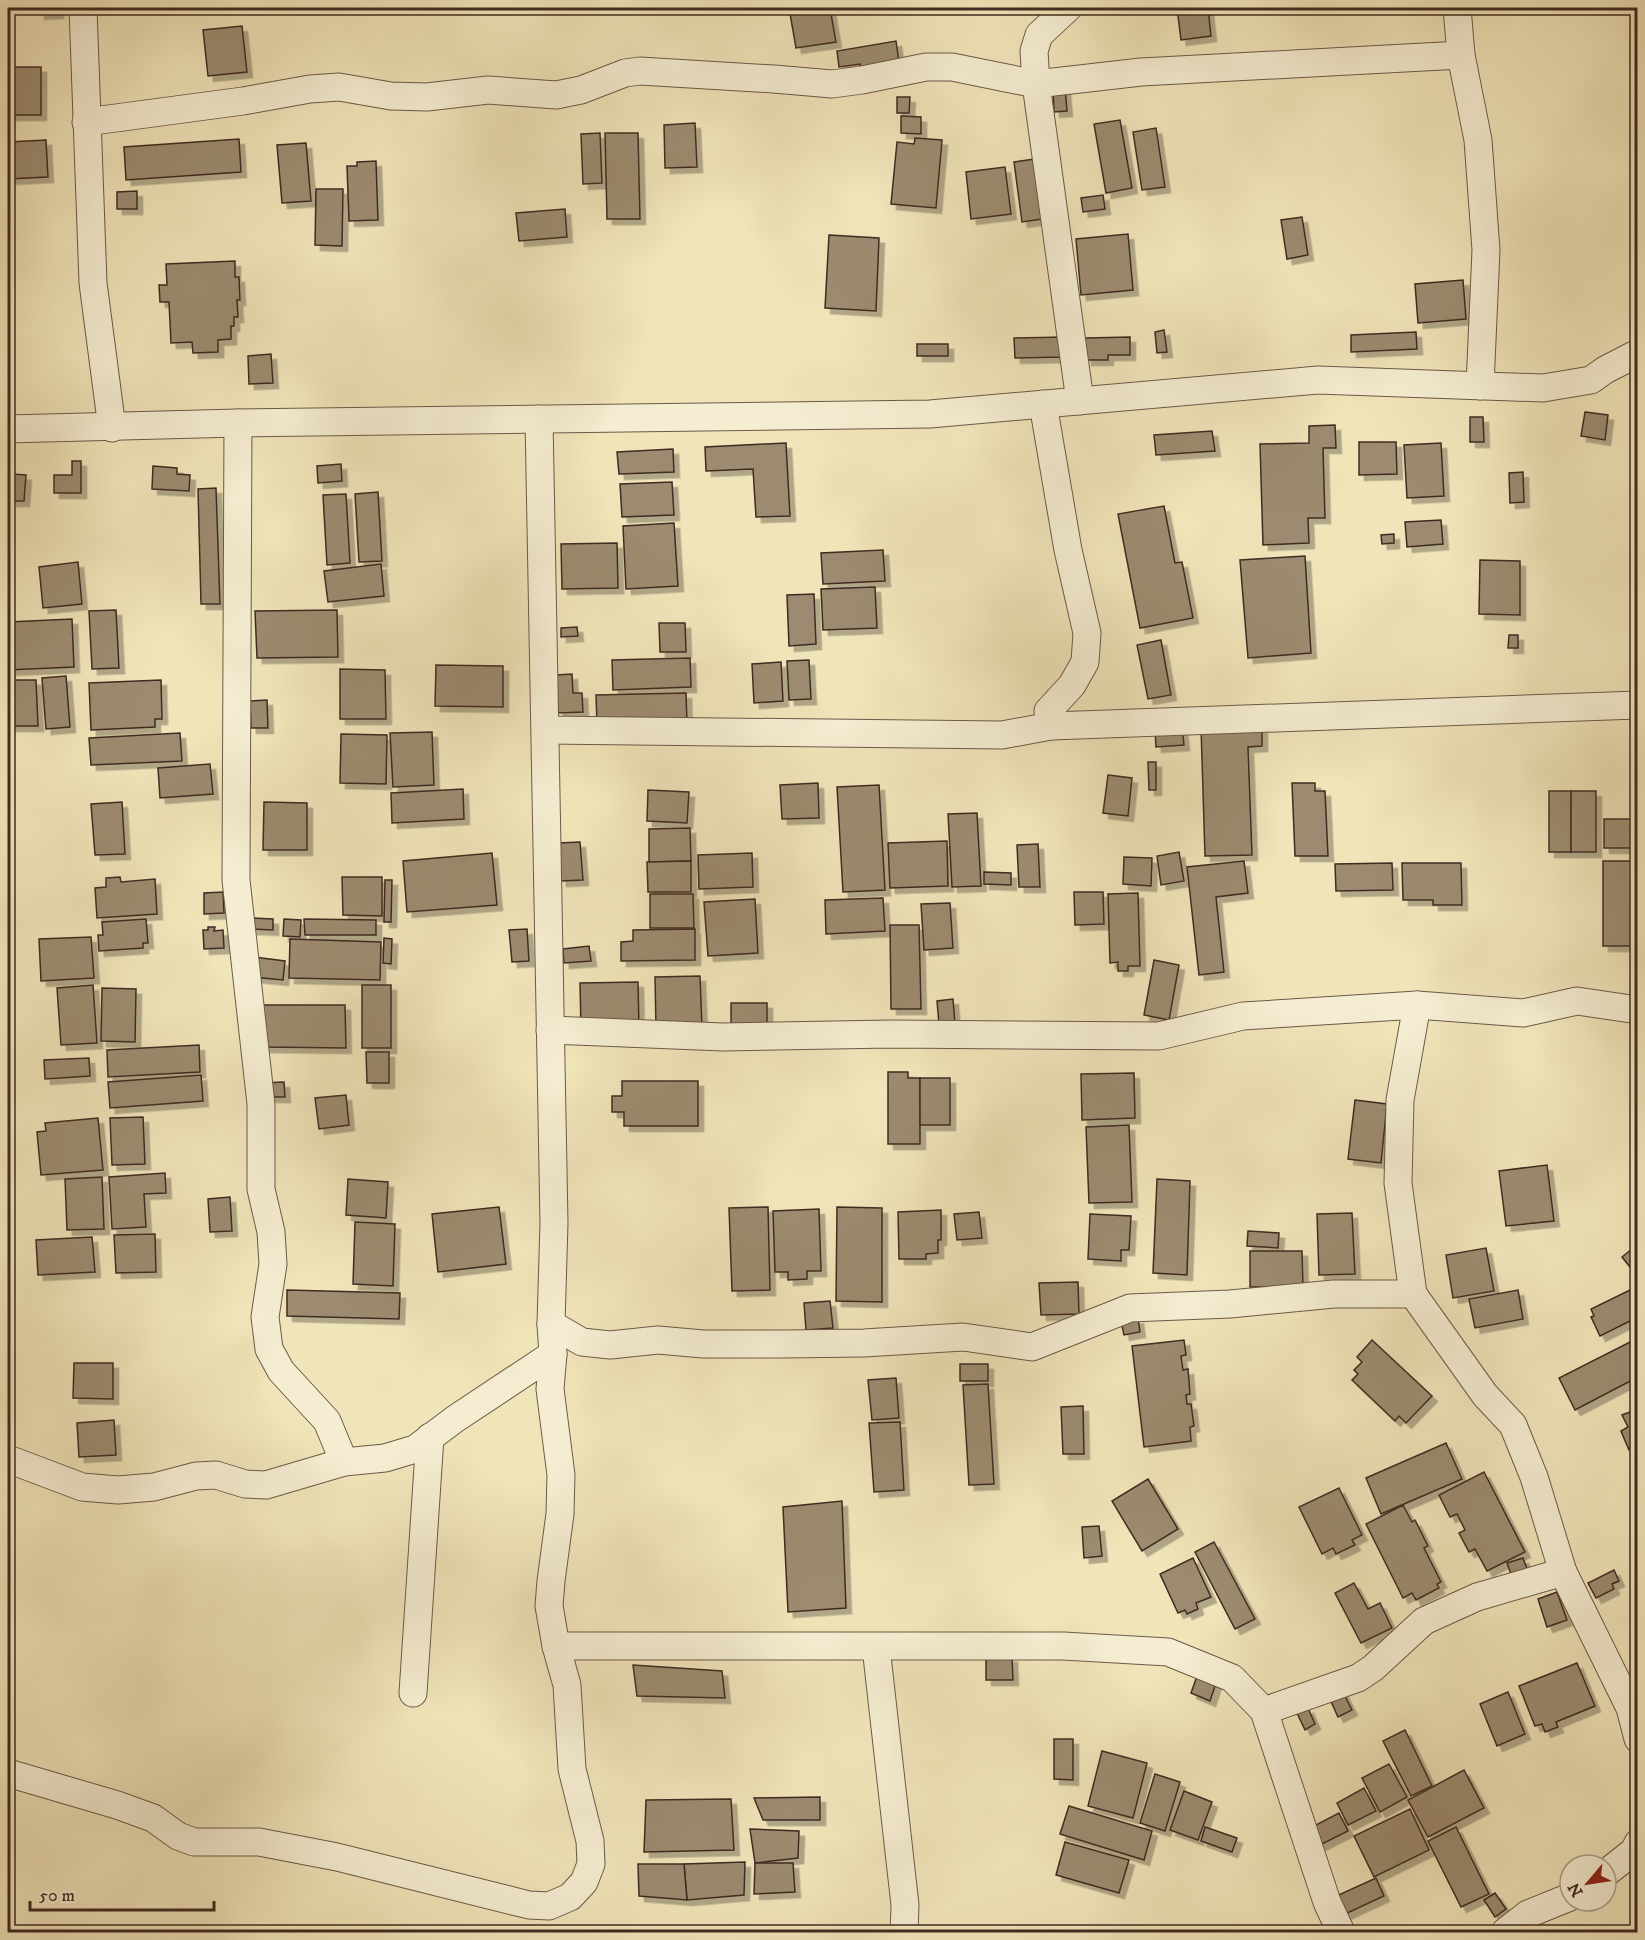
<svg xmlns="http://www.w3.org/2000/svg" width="1645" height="1940" font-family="'IM FELL DW Pica',serif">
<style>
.building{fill:#9c8b70;stroke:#402b21;stroke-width:1.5;filter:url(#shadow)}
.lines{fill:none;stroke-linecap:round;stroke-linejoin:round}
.minor-casing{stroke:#6c5947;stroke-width:29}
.minor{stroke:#f5edd2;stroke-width:27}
</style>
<defs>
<filter id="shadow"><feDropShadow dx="5.5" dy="5.5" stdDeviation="0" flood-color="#0004"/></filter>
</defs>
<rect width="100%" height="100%" fill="#f0e4b9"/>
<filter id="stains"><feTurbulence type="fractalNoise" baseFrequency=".00333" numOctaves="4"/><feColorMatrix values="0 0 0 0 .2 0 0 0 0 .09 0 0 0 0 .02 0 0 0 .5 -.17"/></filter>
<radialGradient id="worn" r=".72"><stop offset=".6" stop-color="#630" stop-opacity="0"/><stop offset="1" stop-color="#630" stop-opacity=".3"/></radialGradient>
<g class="building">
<polygon points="39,8 58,8 58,13 39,14"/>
<polygon points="789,8 830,8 836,42 796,48"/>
<polygon points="1177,8 1208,8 1211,36 1181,40"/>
<polygon points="242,26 247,72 208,76 203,30"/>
<polygon points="896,41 899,62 860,68 860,64 839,67 837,51"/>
<rect x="8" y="67" width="33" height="48"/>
<polygon points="1053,88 1065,88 1067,111 1054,112"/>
<polygon points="897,97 910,97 909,113 897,113"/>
<polygon points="901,116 921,117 921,134 901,133"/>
<polygon points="1120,120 1132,188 1106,193 1094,124"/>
<polygon points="695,123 697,167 665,168 664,125"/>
<polygon points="1156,128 1165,187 1142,190 1133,132"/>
<polygon points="600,133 602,183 583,184 581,134"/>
<polygon points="605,133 638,133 640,219 607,219"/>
<polygon points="915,138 942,140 936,208 891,204 897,142 914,144"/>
<polygon points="239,139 241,172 126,180 124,147"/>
<polygon points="46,140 48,177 8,179 8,142"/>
<polygon points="306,143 311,201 282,203 277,145"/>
<polygon points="1041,158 1049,218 1022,222 1014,162"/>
<polygon points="376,161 378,220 349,221 347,166 357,166 357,162"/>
<polygon points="1005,167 1011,214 971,219 966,172"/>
<polygon points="316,189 343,189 342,246 315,245"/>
<polygon points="137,191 137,209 117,209 117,192"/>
<polygon points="1103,195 1105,209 1083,212 1081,198"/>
<polygon points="565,209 567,237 519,241 516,213"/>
<polygon points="1302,217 1308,255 1287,259 1281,220"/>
<polygon points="1128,234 1133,290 1081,295 1076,239"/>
<polygon points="829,235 879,238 876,311 825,308"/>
<polygon points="235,261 235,277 239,277 240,300 237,300 238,317 234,317 234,326 231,326 231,339 218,340 218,352 193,353 192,342 171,343 169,302 160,302 159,285 167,285 166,264"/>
<polygon points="1463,280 1466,319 1418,323 1415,284"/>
<polygon points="1164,330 1167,352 1157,353 1155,332"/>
<polygon points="1416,332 1417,349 1351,352 1351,335"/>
<polygon points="1065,337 1065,357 1015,358 1014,338"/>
<polygon points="1130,337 1130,355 1108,355 1108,360 1086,360 1085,338"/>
<rect x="917" y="344" width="31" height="12"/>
<polygon points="271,354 273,383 249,384 248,356"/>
<polygon points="1585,412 1608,415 1605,440 1581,436"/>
<polygon points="1470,417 1483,417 1484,442 1470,442"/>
<polygon points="1335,425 1336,448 1323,448 1325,518 1308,518 1309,543 1263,545 1260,444 1309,443 1309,426"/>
<polygon points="1212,431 1215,451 1156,455 1154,435"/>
<polygon points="1359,442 1396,442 1397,474 1359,475"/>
<polygon points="786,443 790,516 756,517 753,469 706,471 705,447"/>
<polygon points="1441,443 1444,496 1407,498 1404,445"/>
<polygon points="673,449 674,472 619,474 617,452"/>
<polygon points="72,461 81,461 81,493 54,493 54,475 72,475"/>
<polygon points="341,464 342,481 318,483 317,466"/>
<polygon points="153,466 177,468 177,474 190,475 189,491 152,489"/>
<polygon points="1523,472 1524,502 1510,503 1509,473"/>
<polygon points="12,474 26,475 24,501 11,501"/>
<polygon points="672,482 674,515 622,517 620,484"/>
<polygon points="216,488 220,604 201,604 198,489"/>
<polygon points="378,492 382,561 359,562 355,494"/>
<polygon points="346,494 350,563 327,565 323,495"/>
<polygon points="1164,506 1175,563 1182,562 1193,618 1140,628 1118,514"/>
<polygon points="1441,520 1443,544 1407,547 1405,522"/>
<polygon points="674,523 678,586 626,589 623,526"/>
<polygon points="1394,534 1394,543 1382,544 1381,535"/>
<polygon points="617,543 618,588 562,589 561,544"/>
<polygon points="883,550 885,581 823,584 821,553"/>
<polygon points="1305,556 1311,653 1248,658 1240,560"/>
<polygon points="1480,560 1520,561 1520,615 1479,614"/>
<polygon points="78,562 82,604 43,608 39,567"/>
<polygon points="381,564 384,596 328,602 324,571"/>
<polygon points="875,587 877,628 823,630 821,589"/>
<polygon points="814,594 816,644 789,646 787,595"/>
<polygon points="116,610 119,668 92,669 89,611"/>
<polygon points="337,610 338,657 257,658 255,611"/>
<polygon points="72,619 74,667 8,670 8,622"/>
<polygon points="659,623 685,623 686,652 660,652"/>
<polygon points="577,627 578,636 561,637 561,628"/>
<polygon points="1509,635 1518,635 1518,648 1508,648"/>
<polygon points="1161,640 1171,695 1148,699 1137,645"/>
<polygon points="690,658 691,687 613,690 612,660"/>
<polygon points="809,660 811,699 789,700 787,661"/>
<polygon points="781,662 783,701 754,703 752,664"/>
<polygon points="436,665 503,666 503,707 435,706"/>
<polygon points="340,669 385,670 386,719 340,719"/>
<polygon points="572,674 573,693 582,693 583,712 558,713 556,675"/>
<polygon points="66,676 70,727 46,729 42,678"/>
<polygon points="8,680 36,680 38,726 8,726"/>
<polygon points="161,680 162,719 155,719 155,727 91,730 89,683"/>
<polygon points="686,693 687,722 597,725 596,695"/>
<polygon points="267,700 268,728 251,728 250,701"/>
<polygon points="1262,726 1262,746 1248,747 1252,855 1205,856 1201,727"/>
<polygon points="1182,727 1184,745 1156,747 1155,730"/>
<polygon points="432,732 434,785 393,787 390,733"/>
<polygon points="180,733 182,761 91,765 89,738"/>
<polygon points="341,734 387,735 386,784 340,783"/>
<polygon points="1148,762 1156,762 1156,790 1149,790"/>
<polygon points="210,764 213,794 160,798 158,768"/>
<polygon points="1108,775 1132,778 1128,816 1103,813"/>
<polygon points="818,783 819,818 782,819 780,785"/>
<polygon points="1292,783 1315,783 1315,791 1325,791 1328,856 1295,856"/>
<polygon points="879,785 885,890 843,892 837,787"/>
<polygon points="463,789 464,819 392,823 391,793"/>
<polygon points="648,790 689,792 687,823 647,821"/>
<rect x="1549" y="791" width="22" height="61"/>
<rect x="1571" y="791" width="25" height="61"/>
<polygon points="122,802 125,854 95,855 91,804"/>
<polygon points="264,802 307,803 307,850 263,850"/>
<polygon points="977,813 981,886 952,887 948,814"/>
<rect x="1604" y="819" width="34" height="29"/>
<polygon points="690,828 691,861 649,862 649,829"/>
<polygon points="947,841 948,886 890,888 888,843"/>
<polygon points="580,842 583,880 561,881 559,843"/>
<polygon points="1038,844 1040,887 1019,887 1017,845"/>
<polygon points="1179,852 1184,881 1161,885 1157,856"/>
<polygon points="492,853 497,905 407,912 403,861"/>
<polygon points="752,853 753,887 699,889 698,855"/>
<polygon points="1124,857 1152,858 1151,886 1123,884"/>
<polygon points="691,861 691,892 648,892 647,862"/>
<polygon points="1244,861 1248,893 1216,897 1224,972 1199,975 1187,867"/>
<rect x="1603" y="861" width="29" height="85"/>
<polygon points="1392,863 1393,890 1336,891 1335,864"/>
<polygon points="1402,863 1461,863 1462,905 1433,905 1433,900 1403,900"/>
<polygon points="984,872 1011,873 1011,885 984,884"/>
<polygon points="120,877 121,882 155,879 157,914 97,918 95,888 106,887 106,878"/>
<polygon points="342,877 382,877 382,916 343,915"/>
<polygon points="385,880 392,880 391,922 384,922"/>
<polygon points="223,892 224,913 204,914 204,893"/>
<polygon points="1074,892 1103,892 1104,924 1075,925"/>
<polygon points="1138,893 1140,966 1128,966 1128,971 1118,971 1118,962 1110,963 1108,894"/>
<polygon points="650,894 693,894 694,928 650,928"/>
<polygon points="883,898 885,931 826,934 825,900"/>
<polygon points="755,899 758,953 708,956 704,902"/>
<polygon points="950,903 953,948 924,950 921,904"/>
<polygon points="252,918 273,919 273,930 251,929"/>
<polygon points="146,919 148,943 143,943 143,948 99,951 98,935 103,935 102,922"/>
<polygon points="284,919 301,920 300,937 283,936"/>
<polygon points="304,919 376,920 376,935 305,935"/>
<polygon points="890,925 919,925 921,1009 891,1009"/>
<polygon points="208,927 215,927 214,931 223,930 224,948 204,949 203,930 208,930"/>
<polygon points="527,929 529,961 512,962 509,930"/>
<polygon points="695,929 695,960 621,961 621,942 633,941 633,930"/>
<polygon points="91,937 94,978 41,981 39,939"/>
<polygon points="384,938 392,939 391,964 383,963"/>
<polygon points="290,939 381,942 380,980 289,978"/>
<polygon points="589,946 591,961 564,963 563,949"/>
<polygon points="254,957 285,961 283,980 252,977"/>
<polygon points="1154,960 1179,965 1169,1020 1144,1015"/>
<polygon points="700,976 702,1027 656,1028 655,977"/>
<polygon points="638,982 639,1028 581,1029 580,983"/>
<polygon points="93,985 97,1043 61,1045 57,988"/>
<rect x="362" y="985" width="29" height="63"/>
<polygon points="102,988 136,989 135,1042 101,1041"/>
<polygon points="953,999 955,1023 939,1024 937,1001"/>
<polygon points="731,1003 767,1003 767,1025 731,1024"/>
<polygon points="261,1005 345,1005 346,1048 262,1047"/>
<polygon points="199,1045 200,1072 108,1077 107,1050"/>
<polygon points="366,1052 389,1052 389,1083 367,1083"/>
<polygon points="89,1058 90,1076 45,1079 44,1060"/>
<polygon points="888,1072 908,1072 908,1078 920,1078 920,1144 888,1144"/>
<polygon points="1134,1073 1135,1118 1082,1120 1081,1074"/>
<polygon points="201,1075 203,1101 110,1108 108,1082"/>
<rect x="920" y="1078" width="30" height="47"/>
<polygon points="622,1081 698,1081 698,1126 624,1126 624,1112 612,1112 612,1096 622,1096"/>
<polygon points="284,1082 285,1097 262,1097 261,1083"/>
<polygon points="346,1095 349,1125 319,1129 315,1098"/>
<polygon points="1355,1100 1387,1104 1381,1163 1348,1159"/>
<polygon points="143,1117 145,1164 112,1165 110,1118"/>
<polygon points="98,1118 103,1170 41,1175 37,1132 46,1131 45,1123"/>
<polygon points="1129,1125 1132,1202 1089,1203 1086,1127"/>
<polygon points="1547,1165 1554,1221 1506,1226 1499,1171"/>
<polygon points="165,1173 166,1193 144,1194 146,1227 112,1229 109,1177"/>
<polygon points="102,1177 104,1229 67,1230 65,1179"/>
<polygon points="348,1179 388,1182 386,1218 346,1215"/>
<polygon points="1157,1179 1190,1181 1187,1275 1153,1273"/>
<polygon points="230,1197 232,1231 210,1232 208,1199"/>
<polygon points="499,1207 506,1264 438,1272 432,1214"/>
<polygon points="768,1207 770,1290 732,1291 729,1208"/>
<polygon points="837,1207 882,1208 882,1302 836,1301"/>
<polygon points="819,1209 821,1271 807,1271 807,1279 788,1280 788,1272 775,1272 773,1211"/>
<polygon points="941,1210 941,1240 938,1240 938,1253 926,1254 926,1259 899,1259 898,1212"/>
<polygon points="979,1212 982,1238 957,1240 954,1214"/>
<polygon points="1352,1213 1355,1274 1319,1275 1317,1214"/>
<polygon points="1090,1214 1131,1216 1129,1250 1121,1250 1121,1261 1088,1259"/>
<polygon points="355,1222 395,1224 393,1286 353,1284"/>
<polygon points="1248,1231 1279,1233 1278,1248 1247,1246"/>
<polygon points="155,1234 156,1272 116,1273 114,1235"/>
<polygon points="92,1237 95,1272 38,1275 36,1240"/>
<polygon points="1638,1244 1638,1277 1622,1257"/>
<polygon points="1486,1248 1494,1291 1453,1298 1446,1255"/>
<polygon points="1250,1251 1302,1251 1303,1287 1250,1287"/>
<polygon points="1078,1282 1079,1314 1041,1315 1039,1283"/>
<polygon points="287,1290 400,1293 399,1319 287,1316"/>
<polygon points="1518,1290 1523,1319 1475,1328 1469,1299"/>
<polygon points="1630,1290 1638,1305 1638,1317 1600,1336 1591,1317 1594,1316 1591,1309"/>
<polygon points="830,1301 833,1328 806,1330 804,1303"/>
<polygon points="1138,1318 1140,1332 1124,1335 1121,1321"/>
<polygon points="1184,1340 1186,1355 1181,1356 1183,1370 1188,1369 1190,1394 1186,1395 1187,1404 1191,1404 1194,1426 1190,1427 1191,1441 1144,1447 1132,1346"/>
<polygon points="1372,1340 1432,1396 1406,1423 1399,1416 1395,1421 1352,1380 1358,1374 1354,1370 1362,1362 1357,1357"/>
<polygon points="1632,1341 1638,1352 1638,1377 1575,1410 1559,1378"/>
<polygon points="74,1363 113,1363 113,1399 73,1398"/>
<rect x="960" y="1364" width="28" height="17"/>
<polygon points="896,1378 899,1418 872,1420 868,1380"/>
<polygon points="988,1384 994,1484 969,1485 963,1385"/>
<polygon points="1083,1406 1084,1454 1063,1454 1061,1407"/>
<polygon points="1638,1409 1638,1447 1629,1450 1621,1431 1628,1427 1622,1415"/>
<polygon points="114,1420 116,1455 79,1457 77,1423"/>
<polygon points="900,1422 904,1490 874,1492 869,1423"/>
<polygon points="1446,1443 1462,1479 1381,1514 1366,1478"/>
<polygon points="1484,1472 1525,1552 1487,1571 1475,1549 1469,1552 1459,1533 1465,1530 1457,1514 1450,1517 1439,1495"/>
<polygon points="1148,1479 1178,1529 1142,1551 1112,1501"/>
<polygon points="1339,1488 1362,1535 1352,1540 1355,1545 1336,1554 1333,1548 1322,1554 1299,1507"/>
<polygon points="842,1501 846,1608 788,1612 783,1507"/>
<polygon points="1403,1505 1412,1522 1415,1520 1428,1546 1424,1548 1441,1582 1437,1584 1439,1588 1416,1600 1412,1593 1403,1598 1366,1524"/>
<polygon points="1099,1526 1102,1556 1084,1558 1082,1527"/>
<polygon points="1214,1542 1255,1619 1235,1629 1195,1552"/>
<polygon points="1193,1558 1211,1597 1196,1603 1198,1609 1187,1614 1185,1610 1178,1613 1160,1574"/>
<polygon points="1523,1558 1528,1571 1512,1577 1507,1563"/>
<polygon points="1614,1570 1619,1581 1612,1584 1614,1589 1596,1598 1588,1583"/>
<polygon points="1354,1583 1368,1609 1380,1603 1392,1628 1361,1643 1335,1593"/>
<polygon points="1557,1592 1567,1620 1547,1627 1538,1599"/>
<polygon points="986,1657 1012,1657 1013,1680 986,1680"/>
<polygon points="1577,1663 1595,1706 1556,1722 1558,1727 1545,1732 1542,1724 1535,1726 1519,1686"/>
<polygon points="633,1665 722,1671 725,1698 637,1696"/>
<polygon points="1197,1676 1216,1683 1210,1701 1191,1693"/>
<polygon points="1342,1690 1352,1710 1338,1717 1329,1697"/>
<polygon points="1508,1692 1525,1734 1497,1746 1480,1704"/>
<polygon points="1308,1708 1315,1724 1305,1730 1297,1713"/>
<polygon points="1405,1730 1432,1786 1411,1796 1383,1741"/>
<polygon points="1054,1739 1073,1739 1073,1780 1054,1779"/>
<polygon points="1102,1751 1147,1763 1133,1818 1088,1806"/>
<polygon points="1389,1764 1407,1797 1380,1812 1362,1778"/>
<polygon points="1464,1770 1484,1808 1428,1837 1408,1800"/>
<polygon points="1155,1774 1180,1782 1165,1831 1140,1823"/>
<polygon points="1364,1788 1376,1811 1348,1825 1337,1803"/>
<polygon points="1184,1791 1212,1802 1198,1840 1170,1830"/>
<polygon points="820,1797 820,1820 763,1820 754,1798"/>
<polygon points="731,1799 734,1850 644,1852 646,1800"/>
<polygon points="1069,1806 1152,1831 1144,1860 1060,1834"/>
<polygon points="1410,1809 1429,1850 1374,1877 1354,1836"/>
<polygon points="1339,1813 1348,1831 1320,1845 1310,1828"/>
<polygon points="1205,1827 1237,1838 1232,1852 1201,1841"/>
<polygon points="1456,1827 1489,1894 1461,1907 1428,1841"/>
<polygon points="750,1829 799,1831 798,1858 755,1863"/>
<polygon points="1065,1842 1129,1860 1119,1893 1056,1875"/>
<polygon points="745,1862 744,1895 687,1900 684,1864"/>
<polygon points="755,1863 793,1863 795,1892 754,1894"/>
<polygon points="638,1864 684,1864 687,1900 639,1896"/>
<polygon points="1376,1878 1384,1896 1343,1915 1334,1897"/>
<polygon points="1495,1893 1506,1909 1495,1917 1484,1900"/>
</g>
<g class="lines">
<g class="minor-casing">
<g id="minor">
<polyline points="83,8 93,283 112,428"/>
<polyline points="1068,8 1039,35 1034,51 1036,84 1080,401"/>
<polyline points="1457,8 1461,55 1478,140 1486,250 1480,386"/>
<polyline points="86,122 243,101 310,89 339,87 391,96 427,97 488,90 556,95 581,90 625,73 640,71 774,79 832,84 862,80 926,67 952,67 1036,84 1141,72 1461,55"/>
<polyline points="1043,404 1068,550 1087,633 1085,662 1072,685 1048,711 1051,726"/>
<polyline points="238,423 236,880 261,1104 261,1189 271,1232 273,1264 265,1317 269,1349 281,1371 327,1421 344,1462"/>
<polyline points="8,429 238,423 930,414 1318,380 1543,388 1591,380 1605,370 1638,353"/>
<polyline points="546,730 1002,735 1051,726 1638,705"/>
<polyline points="550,1030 723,1037 890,1034 1159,1036 1243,1016 1417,1005 1523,1013 1577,1001 1638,1010"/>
<polyline points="551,1324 582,1342 610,1345 658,1340 703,1344 783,1344 864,1343 963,1337 1032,1347 1130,1308 1230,1304 1334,1294 1413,1294"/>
<polyline points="8,1459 82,1487 118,1490 154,1487 196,1476 216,1475 245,1484 266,1485 344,1462 385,1458 415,1449 455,1419 553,1354"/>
<polyline points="1563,1572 1630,1708 1638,1739"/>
<polyline points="556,1646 1063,1646 1168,1652 1232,1678 1264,1711 1327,1902 1341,1932"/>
<polyline points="876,1647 905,1905 904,1932"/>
<polyline points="413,1693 430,1437"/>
<polyline points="1264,1711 1358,1678 1373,1668 1424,1621 1477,1597 1563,1572 1534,1477 1513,1425 1485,1395 1413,1294 1398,1183 1400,1100 1417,1005"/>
<polyline points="8,1773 117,1805 153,1818 178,1836 194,1842 259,1842 337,1857 529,1905 549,1906 570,1897 584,1882 591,1864 590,1841 572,1769 567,1685 556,1646 549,1606 551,1581 560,1514 561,1475 550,1389 553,1354 551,1324 554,1223 539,419"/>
<polyline points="1606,1873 1634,1851 1638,1843"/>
<polyline points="1505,1932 1528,1914 1570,1897"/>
</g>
</g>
<use href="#minor" class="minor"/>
</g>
<rect width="1645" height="1940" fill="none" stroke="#f0e4b9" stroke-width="30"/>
<rect x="9" y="9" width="1627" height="1922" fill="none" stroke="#402b21" stroke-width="3"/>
<rect x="15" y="15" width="1615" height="1910" fill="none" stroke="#402b21" stroke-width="1.5"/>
<g transform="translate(1588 1883) rotate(241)"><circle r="28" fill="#f5edd2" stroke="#ad9f8b" stroke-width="1.5"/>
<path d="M0-4.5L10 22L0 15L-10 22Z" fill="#8f2418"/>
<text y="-9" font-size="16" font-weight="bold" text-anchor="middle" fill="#402b21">N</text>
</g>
<path d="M30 1901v9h184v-9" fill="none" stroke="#402b21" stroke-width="3"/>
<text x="39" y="1901" font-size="18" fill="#402b21" stroke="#f5edd2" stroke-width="4.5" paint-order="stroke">50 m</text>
<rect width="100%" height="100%" filter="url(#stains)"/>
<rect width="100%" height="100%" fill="url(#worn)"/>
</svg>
